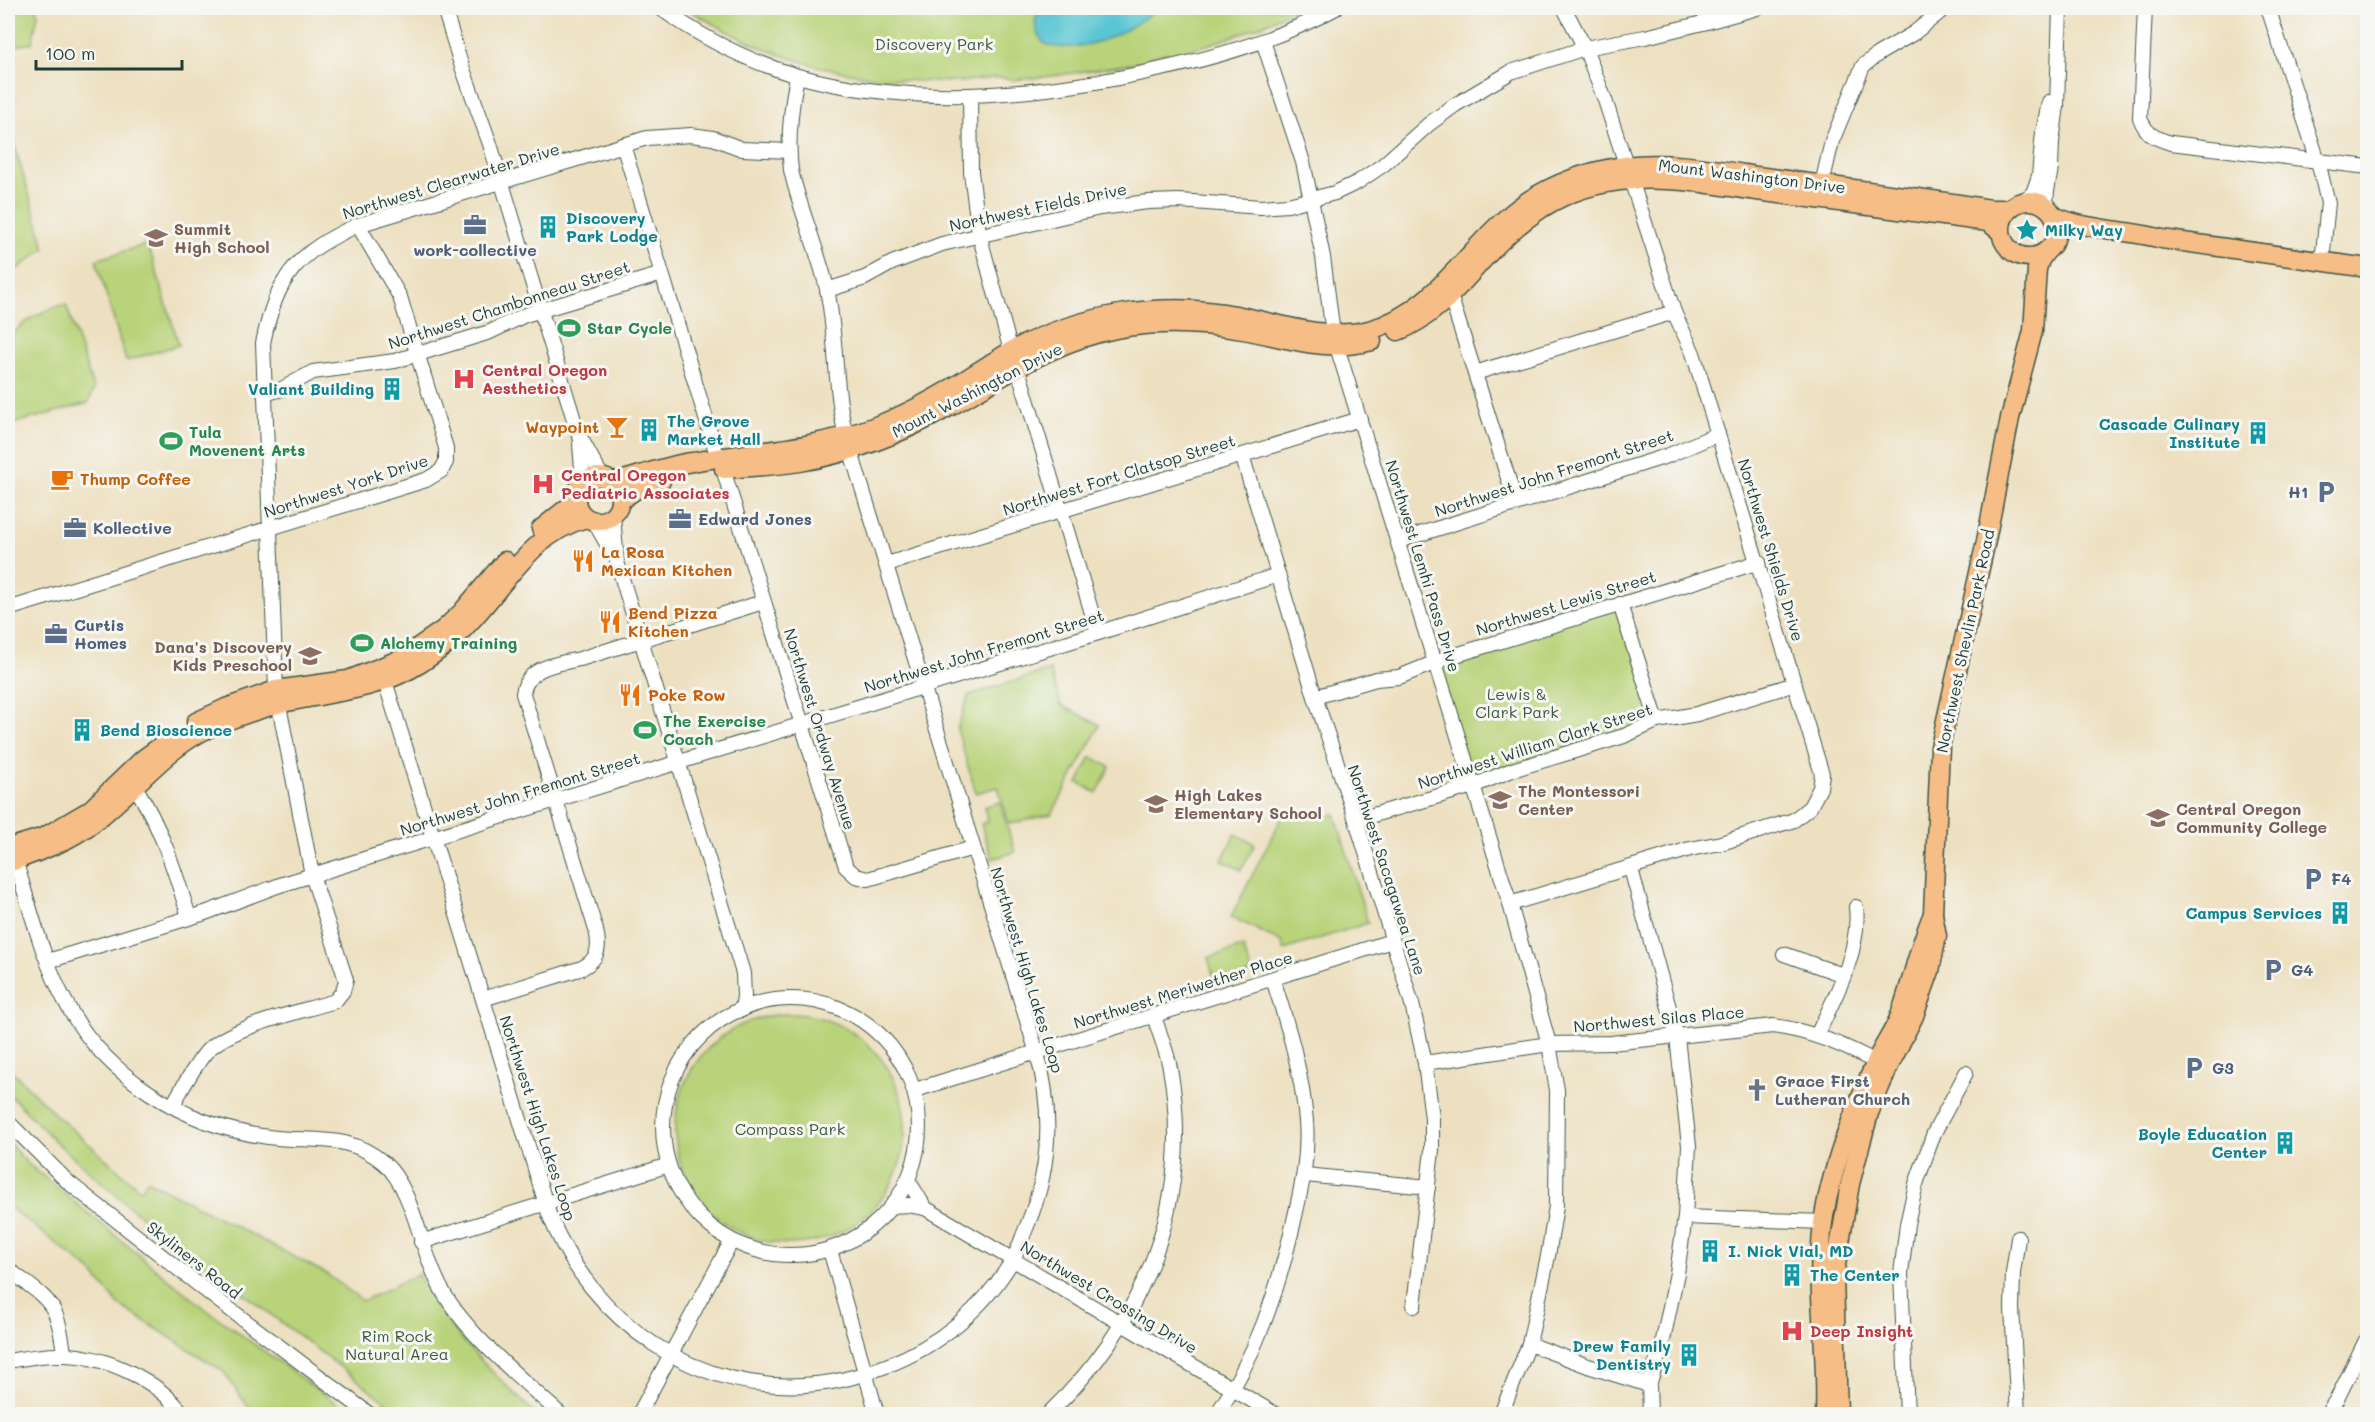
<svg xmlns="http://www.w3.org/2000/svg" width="2375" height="1422" font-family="Mali,sans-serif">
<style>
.green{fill:#b8d379;stroke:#6c8856;stroke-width:1.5}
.water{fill:#5ac6d3;stroke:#3c8284;stroke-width:1.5}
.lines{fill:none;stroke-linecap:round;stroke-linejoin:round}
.minor-casing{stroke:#3e5549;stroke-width:16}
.major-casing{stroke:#3e5549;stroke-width:21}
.minor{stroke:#fff;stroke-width:14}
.major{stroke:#f6be86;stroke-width:18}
.labels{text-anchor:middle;stroke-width:6;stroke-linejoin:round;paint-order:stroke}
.park-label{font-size:16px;fill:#3e5b42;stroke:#f6f6f2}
.street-label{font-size:16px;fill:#1f3d34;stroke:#f6f6f2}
.culture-label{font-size:16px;font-weight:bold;fill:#0d838f;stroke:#f6f6f2;text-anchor:start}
.education-label{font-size:16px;font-weight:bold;fill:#785e54;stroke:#f6f6f2;text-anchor:start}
.service-label{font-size:16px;font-weight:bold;fill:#4e5e75;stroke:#f6f6f2;text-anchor:start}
.leisure-label{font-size:16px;font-weight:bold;fill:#27864d;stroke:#f6f6f2;text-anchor:start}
.health-label{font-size:16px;font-weight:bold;fill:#be3a42;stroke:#f6f6f2;text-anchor:start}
.food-label{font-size:16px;font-weight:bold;fill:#c56008;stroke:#f6f6f2;text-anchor:start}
.worship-label{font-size:16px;font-weight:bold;fill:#5b616d;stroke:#f6f6f2;text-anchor:start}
</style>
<rect width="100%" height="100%" fill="#f6f6f2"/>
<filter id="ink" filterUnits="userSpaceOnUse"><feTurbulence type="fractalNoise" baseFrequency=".0167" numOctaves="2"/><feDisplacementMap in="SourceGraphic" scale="12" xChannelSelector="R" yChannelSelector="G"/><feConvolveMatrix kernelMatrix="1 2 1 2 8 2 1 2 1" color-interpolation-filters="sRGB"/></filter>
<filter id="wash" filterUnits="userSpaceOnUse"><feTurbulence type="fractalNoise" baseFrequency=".008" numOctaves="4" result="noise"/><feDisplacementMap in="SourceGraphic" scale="24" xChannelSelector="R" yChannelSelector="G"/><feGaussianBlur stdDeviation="1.35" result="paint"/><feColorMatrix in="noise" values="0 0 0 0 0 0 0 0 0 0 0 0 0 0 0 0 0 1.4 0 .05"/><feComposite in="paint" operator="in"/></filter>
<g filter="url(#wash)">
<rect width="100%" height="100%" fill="#ede0c0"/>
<g class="green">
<polygon points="8,8 36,8 38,15 32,43 13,46 16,57 8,60"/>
<path d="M 686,8 L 1308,8 C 1299,12 1290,11 1281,16 C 1247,34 1211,44 1174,54 C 1164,52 1152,55 1144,62 L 1053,76 L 1013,80 C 1000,74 975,81 959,82 C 946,82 932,81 918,81 C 829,76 761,55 686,8 Z"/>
<polygon points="8,124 45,248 8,276"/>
<polygon points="148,244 179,345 126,361 96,260"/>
<path d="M 66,304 L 94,390 L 88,403 L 8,425 C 7,412 5,349 9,341 C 19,321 46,309 66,304 Z"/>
<polygon points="1620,604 1657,721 1473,786 1436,661"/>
<polygon points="1050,670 1061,705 1100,725 1052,814 1009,824 998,787 976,793 957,729 969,695"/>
<polygon points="1091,757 1110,767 1097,793 1078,783"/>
<polygon points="1000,802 1015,852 992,859 981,824 988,822 984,807"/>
<polygon points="1285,811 1318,819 1335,814 1368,923 1284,950 1282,942 1231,917"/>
<polygon points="1235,834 1255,844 1241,870 1222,860"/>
<polygon points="1243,947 1252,973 1216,984 1208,958"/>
<circle cx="790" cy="1129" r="115"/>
<path d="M 8,1067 L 55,1114 L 141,1190 L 147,1180 L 325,1273 L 363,1301 L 418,1274 C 445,1330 492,1372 536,1414 L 402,1414 L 132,1209 L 56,1142 L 8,1093 Z"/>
<polygon points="8,1142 27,1163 200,1305 351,1414 253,1414 223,1371 119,1305 90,1270 8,1206"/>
</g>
<path class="water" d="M 1041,8 L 1158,8 C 1132,29 1096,49 1061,47 C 1055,47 1048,47 1043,42 C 1038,37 1036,29 1035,21 Z"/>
</g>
<g filter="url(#ink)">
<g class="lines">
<g class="minor-casing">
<g id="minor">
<polyline points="444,8 460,61 490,144 578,433 602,477"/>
<path d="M 660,8 C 701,37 749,62 798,76 C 914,108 1041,96 1157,70 C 1219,57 1280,39 1336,8"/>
<path d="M 2145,8 L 2140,118 C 2146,134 2154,138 2171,143 L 2368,167"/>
<polyline points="2268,8 2318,161 2328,203 2322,262"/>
<polyline points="1263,41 1303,162 1323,257 1333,334 1510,904 1549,1044 1557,1090 1556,1206 1548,1256 1529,1344 1501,1414"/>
<polyline points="970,95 971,172 979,234 1011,351"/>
<polyline points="623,145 718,458"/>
<polyline points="1822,184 1832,141 1863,66 1878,54 1914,33 1945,8"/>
<polyline points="2023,201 2033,193 2039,176 2043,132 2049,102"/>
<polyline points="2051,210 2046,201 2047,191 2051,168 2052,142 2057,106 2060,8"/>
<polyline points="827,290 865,278 892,263 942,244 1100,208 1148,202 1179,201 1261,207 1288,205 1335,193 1358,182 1383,165 1429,124 1455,105 1511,72 1585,48 1645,37 1707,22 1757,8"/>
<polyline points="1450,295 1516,503"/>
<polyline points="1017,366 1098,633"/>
<polyline points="1475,373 1674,312"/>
<polyline points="264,394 282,389 313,372 395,361 490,332 525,315 662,274"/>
<polyline points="580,444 583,482"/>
<polyline points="1242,455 1315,697 1356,820 1412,1004 1425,1063 1432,1118 1432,1150 1414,1306"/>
<polyline points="723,469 846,867 856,876 868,879 973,848"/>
<polyline points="613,516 617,562 743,973 744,996 742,1010"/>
<polyline points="594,521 612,553"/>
<polyline points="1398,541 1667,456 1718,434"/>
<polyline points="887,564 1360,419"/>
<polyline points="1620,604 1657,721"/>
<polyline points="8,609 426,480 441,471 446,462 446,448 400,297 358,225"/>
<path d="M 385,681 L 549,1214 C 591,1322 698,1397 816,1384 C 841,1382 864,1374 886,1366 C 938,1346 985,1308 1013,1259 C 1019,1249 1022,1237 1027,1226 C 1051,1169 1053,1111 1037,1053 L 846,436 C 834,388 837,338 827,289 C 818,249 800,211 791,170 C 787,138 791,107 797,76"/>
<polyline points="1315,697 1376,679 1399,677 1446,658 1759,562"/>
<path d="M 134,785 C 161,826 175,871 189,917"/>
<polyline points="1356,820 1473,786 1512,770 1624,736 1657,721 1697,714 1795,684"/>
<path d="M 15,860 C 30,907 42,958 65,1001 C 104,1076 185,1126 268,1137 C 311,1143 348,1132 384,1163 C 414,1189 421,1254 442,1290 C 468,1336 521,1378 560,1414"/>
<polyline points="1631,869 1677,1037 1689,1146 1685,1217 1677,1273 1662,1345 1649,1385 1650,1414"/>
<polyline points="1510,904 1690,849 1721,843 1794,820 1810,807 1820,788 1822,774 1693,353 1674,312 1605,100 1585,48 1564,8"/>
<polyline points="1784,954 1843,975"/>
<polyline points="48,961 205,913 280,885 1098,633 1278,575"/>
<circle cx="791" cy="1127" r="128"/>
<path d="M 483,999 L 582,968 C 599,959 600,947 596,930 L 523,694 C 526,666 558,664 580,659 L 763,602"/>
<path d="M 1817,1035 C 1835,997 1861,950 1856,907"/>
<path d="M 1425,1063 L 1549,1044 L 1611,1043 L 1773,1026 C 1813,1031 1849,1047 1883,1066"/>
<polyline points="915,1090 1392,941"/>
<path d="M 172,1106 C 183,1088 193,1067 207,1051 C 231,1026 301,1012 335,1001 L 343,991 L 346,980 L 312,875 L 276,690 L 263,343 C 277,276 296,253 358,225 L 647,138 L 691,135 L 713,138 L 742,149 L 789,151"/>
<polyline points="8,1122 68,1182 219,1301 369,1414"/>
<polyline points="1305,1175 1428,1187"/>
<polyline points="908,1180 925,1208"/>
<polyline points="892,1206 908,1205 925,1208 1275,1414"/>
<polyline points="1685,1217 1823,1222"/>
<polyline points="421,1242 669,1165"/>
<polyline points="830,1250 877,1414"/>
<path d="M 8,1269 C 49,1301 58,1300 64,1354"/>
<polyline points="1529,1344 1588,1366 1649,1385"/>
<path d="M 8,1361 C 26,1358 44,1354 62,1355 C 104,1355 158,1380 183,1414"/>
<polyline points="639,1414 731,1242"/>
<path d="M 1048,1414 C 1144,1323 1194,1201 1170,1068 C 1167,1051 1159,1033 1154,1016"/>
<path d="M 1217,1414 C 1256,1356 1277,1293 1293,1225 C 1301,1190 1309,1157 1306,1121 C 1302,1072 1288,1026 1273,979"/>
<polyline points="1907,1414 1901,1274 1907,1224 1916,1184 1934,1133 1966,1073"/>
<polyline points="2018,1414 2012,1308 2013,1273 2018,1238"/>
<polyline points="2327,1414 2337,1399 2368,1336"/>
</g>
</g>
<g class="major-casing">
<g id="major">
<circle cx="2029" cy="229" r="28"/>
<path d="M 2054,216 C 2088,231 2126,229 2162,239 L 2368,268"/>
<path d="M 1398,331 C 1438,316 1464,279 1493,249 C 1507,234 1524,220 1542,208 C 1569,191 1600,182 1632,180 C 1678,177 1726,187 1772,193 C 1844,203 1916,213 1988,222 L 2000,231"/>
<path d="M 724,469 C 749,467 775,466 800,462 C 852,453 903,433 949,407 C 1005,376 1051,342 1116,329 C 1158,321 1201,323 1243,330 C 1289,338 1324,353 1372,341"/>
<circle cx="598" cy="499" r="22"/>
<path d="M 613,483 C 640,476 665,466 692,462 C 753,451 814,449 873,427 C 908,414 940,396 971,376 C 986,367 1000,357 1015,349 C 1048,332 1084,320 1120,314 C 1154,308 1190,308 1223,313 C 1272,320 1319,342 1369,330 C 1438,312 1471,239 1528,201 C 1557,182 1590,171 1624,166 C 1670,160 1718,170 1764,177 C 1840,187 1915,197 1991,209 L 2008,209"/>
<polyline points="620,501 635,490 661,481"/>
<polyline points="541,529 576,501"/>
<polyline points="196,722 226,708 276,690 348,680 401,659 443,630 462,612 505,561"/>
<polyline points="8,848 44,837 90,810 143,759 168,741"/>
<path d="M 8,863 C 36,852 64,844 90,825 C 131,795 162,750 209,728 C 231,719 255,710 278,704 C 328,692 375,692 421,663 C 433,655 447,645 457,635 C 500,596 526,535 586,518"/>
<path d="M 1825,1414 C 1828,1351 1815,1286 1823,1223 C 1830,1172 1854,1109 1876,1062 C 1882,1047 1893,1033 1899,1018 C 1912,983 1918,948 1933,914"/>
<polyline points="1838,1414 1834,1277 1850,1184 1869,1113 1888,1068 1914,1016 1930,971 1937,936 1933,914 1940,747 1986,541 2010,418 2033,331 2037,269 2040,260 2046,251"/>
</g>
</g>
<use href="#minor" class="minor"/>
<use href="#major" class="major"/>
</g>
</g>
<defs>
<g id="office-bare" transform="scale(1.8)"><path d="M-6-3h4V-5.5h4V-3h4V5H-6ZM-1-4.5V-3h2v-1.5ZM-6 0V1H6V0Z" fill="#5c6f8a" stroke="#f6f6f2" stroke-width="2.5" paint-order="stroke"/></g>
<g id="building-bare" transform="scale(1.8)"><path d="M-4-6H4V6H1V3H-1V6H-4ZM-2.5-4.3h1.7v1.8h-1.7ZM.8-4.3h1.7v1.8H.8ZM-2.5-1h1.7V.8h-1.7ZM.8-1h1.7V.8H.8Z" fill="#0f9aa8" stroke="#f6f6f2" stroke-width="2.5" paint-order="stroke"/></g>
<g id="sight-bare" transform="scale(1.8)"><path d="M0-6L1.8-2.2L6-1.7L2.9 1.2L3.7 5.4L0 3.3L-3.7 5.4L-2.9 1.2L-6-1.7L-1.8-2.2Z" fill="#0f9aa8" stroke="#f6f6f2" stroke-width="2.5" paint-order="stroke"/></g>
<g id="school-bare" transform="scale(1.8)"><path d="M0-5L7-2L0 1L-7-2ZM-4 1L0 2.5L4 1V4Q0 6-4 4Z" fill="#8d6e63" stroke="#f6f6f2" stroke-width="2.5" paint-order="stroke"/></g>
<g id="stadium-bare" transform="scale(1.8)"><path d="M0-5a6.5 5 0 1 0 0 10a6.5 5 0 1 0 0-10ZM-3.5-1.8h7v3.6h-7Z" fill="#2e9e5b" stroke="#f6f6f2" stroke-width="2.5" paint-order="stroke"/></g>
<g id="hospital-bare" transform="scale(1.8)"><path d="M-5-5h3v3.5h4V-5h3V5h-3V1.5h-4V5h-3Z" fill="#e0444e" stroke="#f6f6f2" stroke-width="2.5" paint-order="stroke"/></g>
<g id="bar-bare" transform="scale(1.8)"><path d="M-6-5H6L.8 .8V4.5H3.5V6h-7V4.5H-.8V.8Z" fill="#e8710a" stroke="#f6f6f2" stroke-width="2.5" paint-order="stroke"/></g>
<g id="cafe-bare" transform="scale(1.8)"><path d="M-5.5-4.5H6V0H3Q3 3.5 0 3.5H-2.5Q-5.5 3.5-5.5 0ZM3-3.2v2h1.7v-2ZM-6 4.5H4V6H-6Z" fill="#e8710a" stroke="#f6f6f2" stroke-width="2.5" paint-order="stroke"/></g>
<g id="parking-bare" transform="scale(1.8)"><path d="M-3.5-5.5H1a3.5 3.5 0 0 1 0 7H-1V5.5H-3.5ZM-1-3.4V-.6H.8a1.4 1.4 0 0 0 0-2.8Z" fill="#5c6f8a" stroke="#f6f6f2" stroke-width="2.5" paint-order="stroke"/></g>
<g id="restaurant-bare" transform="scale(1.8)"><path d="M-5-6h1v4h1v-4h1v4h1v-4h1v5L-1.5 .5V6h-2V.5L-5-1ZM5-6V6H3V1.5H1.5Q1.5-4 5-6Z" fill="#e8710a" stroke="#f6f6f2" stroke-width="2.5" paint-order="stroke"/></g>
<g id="university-bare" transform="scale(1.8)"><path d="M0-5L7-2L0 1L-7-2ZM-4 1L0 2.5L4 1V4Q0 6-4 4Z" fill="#8d6e63" stroke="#f6f6f2" stroke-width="2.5" paint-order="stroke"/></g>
<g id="church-bare" transform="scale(1.8)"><path d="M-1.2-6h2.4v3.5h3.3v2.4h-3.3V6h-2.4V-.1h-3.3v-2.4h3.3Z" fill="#6b7280" stroke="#f6f6f2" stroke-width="2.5" paint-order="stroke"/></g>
</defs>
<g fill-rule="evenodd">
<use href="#office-bare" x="475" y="225"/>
<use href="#building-bare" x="548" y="227"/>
<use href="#sight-bare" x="2027" y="230"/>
<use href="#school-bare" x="156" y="238"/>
<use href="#stadium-bare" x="569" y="328"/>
<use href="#hospital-bare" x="464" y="379"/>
<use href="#building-bare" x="392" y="389"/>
<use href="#bar-bare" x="617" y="427"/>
<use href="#building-bare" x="649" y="430"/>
<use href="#building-bare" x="2258" y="433"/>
<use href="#stadium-bare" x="171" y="441"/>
<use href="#cafe-bare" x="62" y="479"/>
<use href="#hospital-bare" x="543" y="484"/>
<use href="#parking-bare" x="2326" y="492"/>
<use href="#office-bare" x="680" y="519"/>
<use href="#office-bare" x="75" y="528"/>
<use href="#restaurant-bare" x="583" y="561"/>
<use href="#restaurant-bare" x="610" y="622"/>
<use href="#office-bare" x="56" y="634"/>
<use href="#stadium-bare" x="362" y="643"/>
<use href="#school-bare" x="310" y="656"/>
<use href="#restaurant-bare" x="630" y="695"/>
<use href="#building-bare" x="82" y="730"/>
<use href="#stadium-bare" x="645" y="730"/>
<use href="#school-bare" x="1500" y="800"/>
<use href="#school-bare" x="1156" y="804"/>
<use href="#university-bare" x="2158" y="818"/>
<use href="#parking-bare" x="2313" y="879"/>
<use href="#building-bare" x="2340" y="913"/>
<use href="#parking-bare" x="2273" y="970"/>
<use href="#parking-bare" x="2194" y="1068"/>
<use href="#church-bare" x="1757" y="1090"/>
<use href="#building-bare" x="2285" y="1143"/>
<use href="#building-bare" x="1710" y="1251"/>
<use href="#building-bare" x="1792" y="1275"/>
<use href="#hospital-bare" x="1792" y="1331"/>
<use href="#building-bare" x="1689" y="1355"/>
</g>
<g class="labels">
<g class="park-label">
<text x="934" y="50">Discovery Park</text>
<text x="1517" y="700">Lewis &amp;<tspan x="1517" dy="18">Clark Park</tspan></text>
<text x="790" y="1135">Compass Park</text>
<text x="397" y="1342">Rim Rock<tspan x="397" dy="18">Natural Area</tspan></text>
</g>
<g class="street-label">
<text transform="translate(1752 176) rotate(7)" y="6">Mount Washington Drive</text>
<text transform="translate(451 181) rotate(-17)" y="6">Northwest Clearwater Drive</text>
<text transform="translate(1038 207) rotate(-12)" y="6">Northwest Fields Drive</text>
<text transform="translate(509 305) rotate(-18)" y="6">Northwest Chambonneau Street</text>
<text transform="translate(977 390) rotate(-27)" y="6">Mount Washington Drive</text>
<text transform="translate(1554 473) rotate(-18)" y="6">Northwest John Fremont Street</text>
<text transform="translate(1119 475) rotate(-17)" y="6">Northwest Fort Clatsop Street</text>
<text transform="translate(346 486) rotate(-18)" y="6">Northwest York Drive</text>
<text transform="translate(1771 550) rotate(73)" y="6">Northwest Shields Drive</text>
<text transform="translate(1423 566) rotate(73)" y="6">Northwest Lemhi Pass Drive</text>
<text transform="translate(1566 603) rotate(-17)" y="6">Northwest Lewis Street</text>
<text transform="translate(1965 641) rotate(-78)" y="6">Northwest Shevlin Park Road</text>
<text transform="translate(984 651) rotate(-17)" y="6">Northwest John Fremont Street</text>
<text transform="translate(820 729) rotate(73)" y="6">Northwest Ordway Avenue</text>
<text transform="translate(1535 746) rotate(-18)" y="6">Northwest William Clark Street</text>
<text transform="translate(520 794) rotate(-17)" y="6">Northwest John Fremont Street</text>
<text transform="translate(1387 870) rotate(72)" y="6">Northwest Sacagawea Lane</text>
<text transform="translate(1027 970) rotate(73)" y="6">Northwest High Lakes Loop</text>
<text transform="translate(1183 990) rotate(-17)" y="6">Northwest Meriwether Place</text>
<text transform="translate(1659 1019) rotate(-5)" y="6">Northwest Silas Place</text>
<text transform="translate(538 1118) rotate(72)" y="6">Northwest High Lakes Loop</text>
<text transform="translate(194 1260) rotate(38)" y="6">Skyliners Road</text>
<text transform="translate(1109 1297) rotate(31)" y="6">Northwest Crossing Drive</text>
</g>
<g class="culture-label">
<text x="566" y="224">Discovery<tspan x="566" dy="18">Park Lodge</tspan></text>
<text x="2045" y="236">Milky Way</text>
<text x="374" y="395" text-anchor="end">Valiant Building</text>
<text x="667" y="427">The Grove<tspan x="667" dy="18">Market Hall</tspan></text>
<text x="2240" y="430" text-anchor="end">Cascade Culinary<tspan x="2240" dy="18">Institute</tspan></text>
<text x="100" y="736">Bend Bioscience</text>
<text x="2322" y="919" text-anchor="end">Campus Services</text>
<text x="2267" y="1140" text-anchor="end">Boyle Education<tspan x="2267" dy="18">Center</tspan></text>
<text x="1728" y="1257">I. Nick Vial, MD</text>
<text x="1810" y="1281">The Center</text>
<text x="1671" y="1352" text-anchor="end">Drew Family<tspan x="1671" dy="18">Dentistry</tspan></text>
</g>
<g class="education-label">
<text x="174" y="235">Summit<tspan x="174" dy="18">High School</tspan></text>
<text x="292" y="653" text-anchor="end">Dana's Discovery<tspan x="292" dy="18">Kids Preschool</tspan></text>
<text x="1518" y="797">The Montessori<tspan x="1518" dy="18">Center</tspan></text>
<text x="1174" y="801">High Lakes<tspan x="1174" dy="18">Elementary School</tspan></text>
<text x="2176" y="815">Central Oregon<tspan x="2176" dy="18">Community College</tspan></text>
</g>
<g class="service-label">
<text x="475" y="256" text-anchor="middle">work-collective</text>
<text x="2308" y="498" text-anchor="end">H1</text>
<text x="698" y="525">Edward Jones</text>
<text x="93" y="534">Kollective</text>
<text x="74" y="631">Curtis<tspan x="74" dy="18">Homes</tspan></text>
<text x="2331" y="885">F4</text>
<text x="2291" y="976">G4</text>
<text x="2212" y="1074">G3</text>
</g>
<g class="leisure-label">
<text x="587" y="334">Star Cycle</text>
<text x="189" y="438">Tula<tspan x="189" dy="18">Movenent Arts</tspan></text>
<text x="380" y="649">Alchemy Training</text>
<text x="663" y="727">The Exercise<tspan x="663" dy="18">Coach</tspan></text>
</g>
<g class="health-label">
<text x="482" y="376">Central Oregon<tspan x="482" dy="18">Aesthetics</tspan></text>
<text x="561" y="481">Central Oregon<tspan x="561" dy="18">Pediatric Associates</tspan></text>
<text x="1810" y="1337">Deep Insight</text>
</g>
<g class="food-label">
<text x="599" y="433" text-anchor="end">Waypoint</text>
<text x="80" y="485">Thump Coffee</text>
<text x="601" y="558">La Rosa<tspan x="601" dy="18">Mexican Kitchen</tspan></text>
<text x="628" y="619">Bend Pizza<tspan x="628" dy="18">Kitchen</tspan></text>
<text x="648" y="701">Poke Row</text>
</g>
<g class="worship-label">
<text x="1775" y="1087">Grace First<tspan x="1775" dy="18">Lutheran Church</tspan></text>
</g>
</g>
<rect width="2375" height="1422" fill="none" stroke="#f6f6f2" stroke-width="30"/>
<path d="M36 60v9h146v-9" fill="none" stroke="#1f3d34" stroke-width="3"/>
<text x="45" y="60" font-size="18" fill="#1f3d34" stroke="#f6f6f2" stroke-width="4.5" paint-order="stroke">100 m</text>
</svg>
